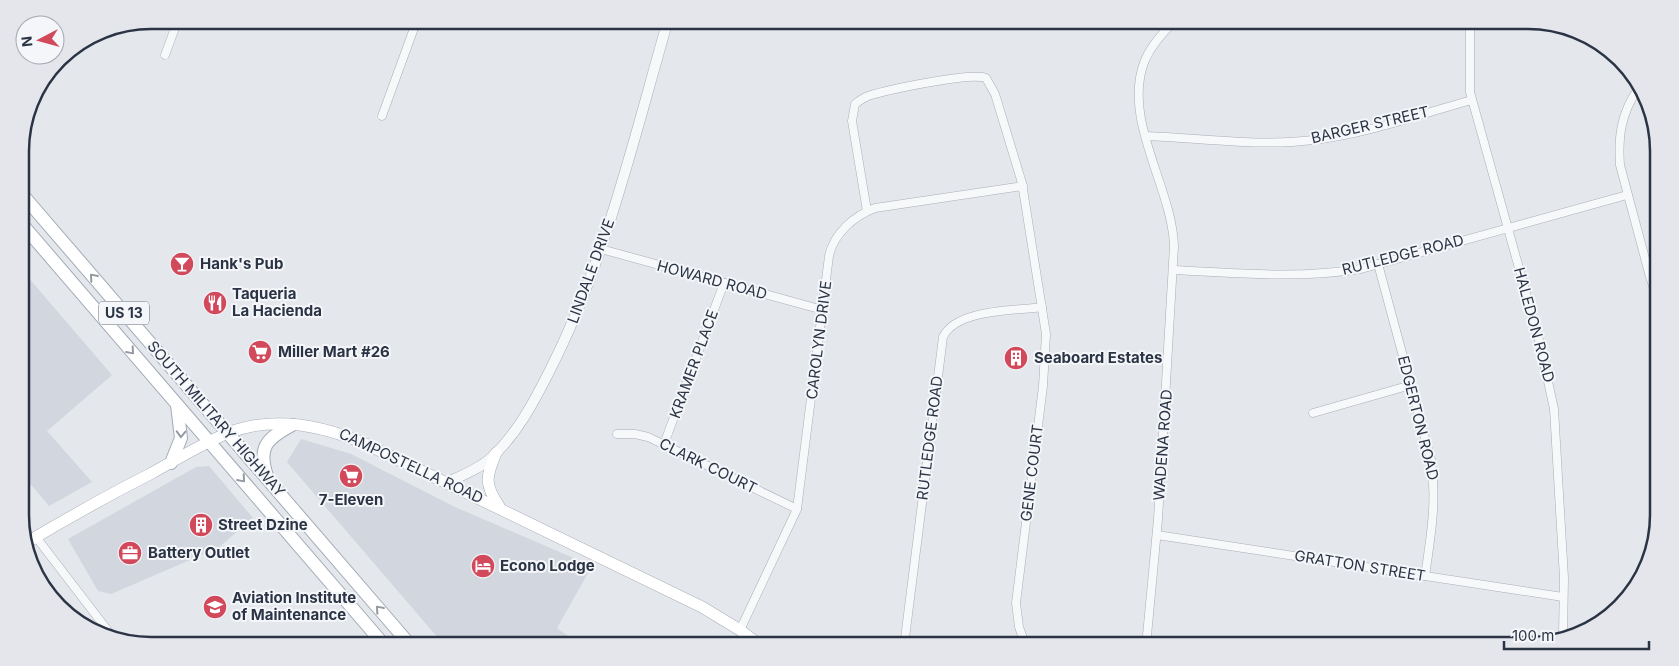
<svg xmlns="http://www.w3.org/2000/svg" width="1679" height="666" font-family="Inter,sans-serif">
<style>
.built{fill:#d2d6de}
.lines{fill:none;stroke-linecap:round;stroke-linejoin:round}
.minor-casing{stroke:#a9aeb7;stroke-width:9}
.tertiary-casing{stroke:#a9aeb7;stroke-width:11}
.secondary-casing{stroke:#a9aeb7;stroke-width:12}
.primary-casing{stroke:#a3abb8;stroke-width:14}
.minor{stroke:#f7f8fa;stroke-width:8}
.tertiary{stroke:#f7f8fa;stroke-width:10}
.secondary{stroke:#fff;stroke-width:11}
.primary{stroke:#fff;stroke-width:12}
.oneway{stroke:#959aa2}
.labels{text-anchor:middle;stroke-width:4;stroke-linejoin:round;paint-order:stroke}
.shield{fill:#f4f6f9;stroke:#676e7b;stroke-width:1}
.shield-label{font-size:14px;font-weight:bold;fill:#2b3445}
.street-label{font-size:15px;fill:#2b3445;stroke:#f4f6f9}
.poi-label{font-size:15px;font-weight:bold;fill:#2b3445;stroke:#f4f6f9;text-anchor:start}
.rim{fill:none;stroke:#2b3445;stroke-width:2.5}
</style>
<rect width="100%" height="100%" fill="#e4e7ec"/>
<g class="built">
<polygon points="21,269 112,375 47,431 92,482 49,506 22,474"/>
<polygon points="301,439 351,454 455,507 592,566 557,628 578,643 574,646 445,646 287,462"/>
<polygon points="209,466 253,518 218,548 111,594 98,591 68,539 196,467"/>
</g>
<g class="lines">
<g class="minor-casing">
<g id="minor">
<polyline points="1470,20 1470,92 1539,340 1554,409 1564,578 1563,636"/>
<polyline points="165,55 178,20"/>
<path d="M 1638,89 C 1621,113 1618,137 1620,165 L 1650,277 L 1658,300"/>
<polyline points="382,116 417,20"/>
<path d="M 1146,136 C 1201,138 1258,147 1313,140 C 1367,134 1420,114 1472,100"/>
<path d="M 867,211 L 852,121 L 855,104 C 859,101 863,98 868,96 C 887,90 970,72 986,78 L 995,94 L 1022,183 L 1046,334 L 1043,386 L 1016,603 L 1019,627 L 1023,638"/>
<polyline points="601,249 823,310"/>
<path d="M 1378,264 L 1431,460 C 1437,501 1431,535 1425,576"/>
<path d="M 1173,270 C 1239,273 1295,279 1361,269 L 1627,195"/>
<polyline points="1313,413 1411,385"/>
<polyline points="617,434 635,434 648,437 797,509"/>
<polyline points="664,444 724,283"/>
<polyline points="1157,535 1563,597"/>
<polyline points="36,537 115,640"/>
<path d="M 740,630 L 797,509 L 829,256 C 834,233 854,216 875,208 L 1023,186"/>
<path d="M 904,646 L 943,337 C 956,309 1014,311 1042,307"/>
<path d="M 1146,646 L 1158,519 L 1174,246 C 1172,186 1121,119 1145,60 C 1152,44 1164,32 1175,20"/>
</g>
</g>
<g class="tertiary-casing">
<path id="tertiary" d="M 448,482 C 463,475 479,469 491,458 C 517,434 534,402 550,370 C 606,260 634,138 668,20"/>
</g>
<g class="secondary-casing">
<g id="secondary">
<path d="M 496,453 C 486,477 484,484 499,506"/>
<path d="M 24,544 C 66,519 107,496 150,474 C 176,460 201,444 228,433 C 274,415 325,426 368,445 L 702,607 L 740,630 L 761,646"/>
</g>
</g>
<g class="primary-casing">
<g id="primary">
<polyline points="21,193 411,646"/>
<polyline points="21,223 385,646"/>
<polyline points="171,463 181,438 177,405"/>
<path d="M 267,476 C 257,446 268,438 292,425"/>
</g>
</g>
<use href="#minor" class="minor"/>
<use href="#tertiary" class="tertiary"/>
<use href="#secondary" class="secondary"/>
<use href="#primary" class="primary"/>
</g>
<defs><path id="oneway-chevron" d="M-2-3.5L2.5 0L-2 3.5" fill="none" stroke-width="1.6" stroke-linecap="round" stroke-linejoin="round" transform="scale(1.25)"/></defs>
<g class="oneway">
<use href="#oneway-chevron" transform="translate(93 277) rotate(-131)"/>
<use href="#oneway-chevron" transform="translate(131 351) rotate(49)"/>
<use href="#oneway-chevron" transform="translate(181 434) rotate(92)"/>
<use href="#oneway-chevron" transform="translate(242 479) rotate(49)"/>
<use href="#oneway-chevron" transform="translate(379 609) rotate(-131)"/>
</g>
<defs>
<g id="bar-disc" transform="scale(1.25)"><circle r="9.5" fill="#d1495b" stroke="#f4f6f9"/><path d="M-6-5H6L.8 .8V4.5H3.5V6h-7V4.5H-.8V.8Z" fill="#fff"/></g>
<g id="restaurant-disc" transform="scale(1.25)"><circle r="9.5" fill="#d1495b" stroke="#f4f6f9"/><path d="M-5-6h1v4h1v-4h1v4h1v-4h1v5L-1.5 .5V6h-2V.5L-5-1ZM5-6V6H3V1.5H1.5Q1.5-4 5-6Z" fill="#fff"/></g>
<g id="supermarket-disc" transform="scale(1.25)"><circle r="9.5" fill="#d1495b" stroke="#f4f6f9"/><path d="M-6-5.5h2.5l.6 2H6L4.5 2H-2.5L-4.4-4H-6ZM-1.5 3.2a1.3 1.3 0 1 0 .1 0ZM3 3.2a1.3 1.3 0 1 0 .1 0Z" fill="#fff"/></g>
<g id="building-disc" transform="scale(1.25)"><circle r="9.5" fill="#d1495b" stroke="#f4f6f9"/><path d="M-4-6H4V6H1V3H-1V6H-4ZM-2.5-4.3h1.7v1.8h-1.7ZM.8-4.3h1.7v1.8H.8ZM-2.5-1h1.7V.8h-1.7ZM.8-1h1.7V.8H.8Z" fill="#fff"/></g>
<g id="office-disc" transform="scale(1.25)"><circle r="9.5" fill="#d1495b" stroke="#f4f6f9"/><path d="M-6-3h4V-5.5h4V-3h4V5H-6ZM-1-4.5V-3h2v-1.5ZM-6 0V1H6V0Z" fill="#fff"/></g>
<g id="hotel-disc" transform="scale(1.25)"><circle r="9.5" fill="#d1495b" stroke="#f4f6f9"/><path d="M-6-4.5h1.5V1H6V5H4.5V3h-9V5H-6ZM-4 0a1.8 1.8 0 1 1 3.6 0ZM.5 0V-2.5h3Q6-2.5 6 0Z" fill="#fff"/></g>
<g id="university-disc" transform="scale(1.25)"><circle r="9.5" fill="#d1495b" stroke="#f4f6f9"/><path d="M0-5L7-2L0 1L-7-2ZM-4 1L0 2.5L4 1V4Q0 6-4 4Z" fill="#fff"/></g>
</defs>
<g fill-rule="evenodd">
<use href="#bar-disc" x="182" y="264"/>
<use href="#restaurant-disc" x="215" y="303"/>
<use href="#supermarket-disc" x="260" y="352"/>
<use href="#building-disc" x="1016" y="358"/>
<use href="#supermarket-disc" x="351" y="476"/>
<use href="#building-disc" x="201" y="525"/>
<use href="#office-disc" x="130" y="553"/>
<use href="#hotel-disc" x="483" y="566"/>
<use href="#university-disc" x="215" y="607"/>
</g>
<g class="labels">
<rect class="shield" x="99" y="301.5" width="50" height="23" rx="4"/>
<g class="shield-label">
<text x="124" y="318">US 13</text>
</g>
<g class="street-label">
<text transform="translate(1370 125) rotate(-13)" y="5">BARGER STREET</text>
<text transform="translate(1403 255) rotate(-14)" y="5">RUTLEDGE ROAD</text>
<text transform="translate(591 271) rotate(-70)" y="5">LINDALE DRIVE</text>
<text transform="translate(712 280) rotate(15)" y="5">HOWARD ROAD</text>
<text transform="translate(1534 325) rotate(75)" y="5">HALEDON ROAD</text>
<text transform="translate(819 340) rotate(-83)" y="5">CAROLYN DRIVE</text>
<text transform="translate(694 364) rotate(-70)" y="5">KRAMER PLACE</text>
<text transform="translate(1418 418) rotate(76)" y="5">EDGERTON ROAD</text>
<text transform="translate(216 419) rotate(49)" y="5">SOUTH MILITARY HIGHWAY</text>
<text transform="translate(930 438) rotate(-83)" y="5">RUTLEDGE ROAD</text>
<text transform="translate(1163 445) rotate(-86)" y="5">WADENA ROAD</text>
<text transform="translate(411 466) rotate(25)" y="5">CAMPOSTELLA ROAD</text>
<text transform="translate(708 466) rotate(26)" y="5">CLARK COURT</text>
<text transform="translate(1032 473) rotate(-83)" y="5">GENE COURT</text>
<text transform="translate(1360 566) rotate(9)" y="5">GRATTON STREET</text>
</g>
<g class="poi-label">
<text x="200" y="269">Hank's Pub</text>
<text x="232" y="299">Taqueria<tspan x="232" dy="17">La Hacienda</tspan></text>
<text x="278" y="357">Miller Mart #26</text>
<text x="1034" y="363">Seaboard Estates</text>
<text x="351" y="505" text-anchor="middle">7-Eleven</text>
<text x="218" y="530">Street Dzine</text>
<text x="148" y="558">Battery Outlet</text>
<text x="500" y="571">Econo Lodge</text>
<text x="232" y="603">Aviation Institute<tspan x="232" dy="17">of Maintenance</tspan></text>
</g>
</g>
<path d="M0 0H1679V666H0ZM151 29H1528A122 122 0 0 1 1650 151V515A122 122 0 0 1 1528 637H151A122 122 0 0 1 29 515V151A122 122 0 0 1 151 29Z" fill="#e4e6eb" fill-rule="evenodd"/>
<path class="rim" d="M151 29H1528A122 122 0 0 1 1650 151V515A122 122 0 0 1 1528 637H151A122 122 0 0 1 29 515V151A122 122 0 0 1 151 29Z"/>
<g transform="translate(40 40) rotate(264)"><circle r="24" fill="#f4f6f9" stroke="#a4a8b1"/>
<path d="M0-4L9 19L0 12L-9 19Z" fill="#d1495b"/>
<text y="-8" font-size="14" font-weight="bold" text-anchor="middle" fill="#2b3445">N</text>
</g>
<path d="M1504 641v8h145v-8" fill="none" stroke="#2b3445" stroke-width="2.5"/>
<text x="1512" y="641" font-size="15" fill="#2b3445" stroke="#f4f6f9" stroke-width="4" paint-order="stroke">100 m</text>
</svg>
